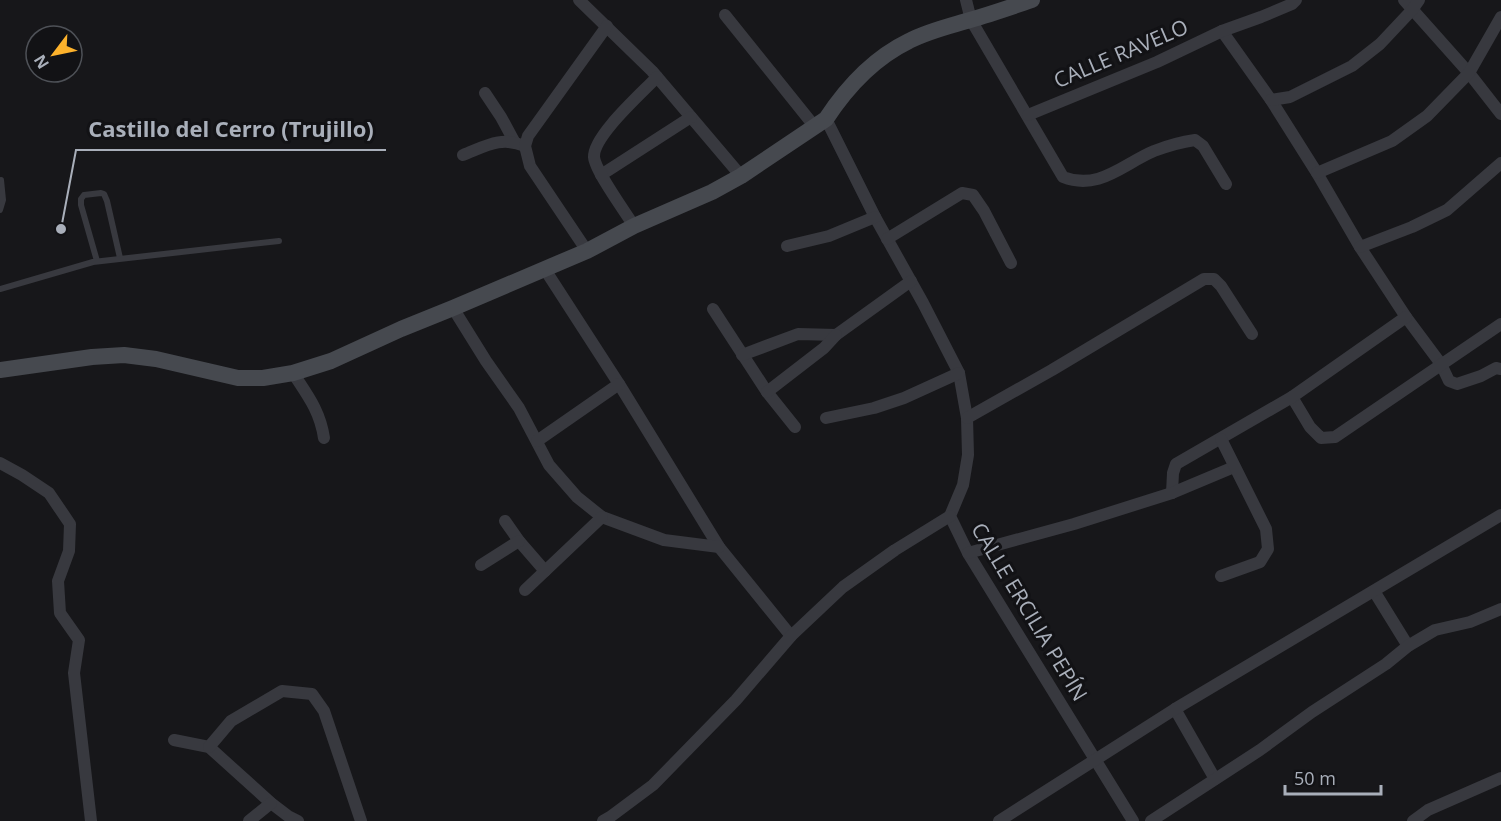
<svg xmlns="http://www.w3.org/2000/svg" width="1501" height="821" font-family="'Open Sans',sans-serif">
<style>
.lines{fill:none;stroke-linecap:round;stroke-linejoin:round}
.lane{stroke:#38393f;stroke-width:6}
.street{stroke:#38393f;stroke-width:12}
.secondary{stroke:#46494f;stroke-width:16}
.labels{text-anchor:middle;stroke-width:6;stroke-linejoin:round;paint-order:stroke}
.street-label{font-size:21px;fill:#a9afba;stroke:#121215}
.leader{fill:none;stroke:#a9afba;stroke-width:2}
.callout-dot{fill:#a9afba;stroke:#121215;stroke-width:2}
.callout-label{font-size:22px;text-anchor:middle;font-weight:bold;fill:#a9afba;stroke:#121215;stroke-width:6;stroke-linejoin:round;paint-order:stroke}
</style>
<rect width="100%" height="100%" fill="#17171a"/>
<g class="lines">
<g class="lane">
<polyline points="0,210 3,200 1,180"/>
<polyline points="97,261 81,205 81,199 84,195 101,193 104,194 107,201 120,258"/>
<polyline points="0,289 93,262 279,241"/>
</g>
<g class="street">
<polyline points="579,0 652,71 741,176"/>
<path d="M 966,0 L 971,20 L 1063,177 C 1099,191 1123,164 1154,151 C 1167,146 1181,142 1195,140 L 1203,146 L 1226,184"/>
<polyline points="1404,0 1469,73 1501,114"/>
<polyline points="725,15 815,127"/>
<polyline points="1222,31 1271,100 1317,173 1360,247 1406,317 1441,364 1449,381 1457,384 1481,376 1496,368 1501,369"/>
<polyline points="485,93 501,117 514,141"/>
<polyline points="1271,100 1290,97 1352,66 1380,44 1412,10 1419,0"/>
<polyline points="1028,115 1157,62 1222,31 1261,17 1292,4 1296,0"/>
<polyline points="826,119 875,217 923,303 959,373 967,418 968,455 963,485 950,516 968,553 1133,821"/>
<path d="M 463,155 C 486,146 501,136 525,146"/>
<polyline points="1317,173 1392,141 1427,116 1469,73 1501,17"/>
<polyline points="601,175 691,117"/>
<path d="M 634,226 C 626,213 595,171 594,157 C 593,136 642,93 657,77"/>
<polyline points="887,239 962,193 973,195 984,211 1011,263"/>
<polyline points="787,246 829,236 875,217"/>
<polyline points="1360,247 1412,227 1447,210 1501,163"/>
<polyline points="587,251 530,166 525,146 528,136 607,26"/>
<polyline points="544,268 619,384 719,547 791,636"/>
<polyline points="453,308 486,361 519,408 549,465 577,497 602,517 664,540 719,547"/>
<polyline points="713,309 767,392 795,427"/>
<polyline points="742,355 798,334 836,335 911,281"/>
<path d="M 293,373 C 308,396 320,411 324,438"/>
<polyline points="767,392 824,348 836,335"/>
<polyline points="1292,397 1310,427 1321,438 1335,437 1501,324"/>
<polyline points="826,418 874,408 904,398 959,373"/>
<polyline points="967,418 1052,370 1204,279 1214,279 1221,286 1252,334"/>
<polyline points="537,441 619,384"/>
<polyline points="0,463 22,475 49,493 70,524 69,551 58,581 60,613 79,640 74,673 91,821"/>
<polyline points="1172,493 1173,473 1176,464 1292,397 1406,317"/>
<polyline points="505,521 519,541 545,571"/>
<polyline points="968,553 1074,524 1172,493 1234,467"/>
<polyline points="481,565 519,541"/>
<polyline points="1221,576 1260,562 1268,549 1266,529 1221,439"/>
<polyline points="525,590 602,517"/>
<polyline points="1374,591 1408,646"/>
<polyline points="1175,709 1215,779"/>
<polyline points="174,740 209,747 271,803 288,816 298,821"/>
<polyline points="209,747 231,721 282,691 312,694 324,711 361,821"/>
<polyline points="249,821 271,803"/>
<polyline points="603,821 610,817 653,785 736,700 791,636 843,587 895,550 950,516"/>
<polyline points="999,821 1175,709 1501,515"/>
<polyline points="1151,821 1260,750 1312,712 1386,664 1408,646 1435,630 1470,622 1501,609"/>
<polyline points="1413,821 1428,810 1501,778"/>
</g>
<path class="secondary" d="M 0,370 L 92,357 L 124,355 L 156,359 L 238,378 L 263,378 L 293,373 L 331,361 L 401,329 L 453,308 L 587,251 L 634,226 L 712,192 L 741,176 L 826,119 C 847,87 874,58 909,41 C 928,31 950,26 970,20 C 991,14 1011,7 1032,0"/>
</g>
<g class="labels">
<g class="street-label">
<text transform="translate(1121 54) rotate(-23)" y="7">CALLE RAVELO</text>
<text transform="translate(1029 612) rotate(59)" y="7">CALLE ERCILIA PEPÍN</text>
</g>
</g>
<path class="leader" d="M61 229L76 150H386"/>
<circle class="callout-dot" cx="61" cy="229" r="6"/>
<g class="callout-label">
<text x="231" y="137">Castillo del Cerro (Trujillo)</text>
</g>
<g transform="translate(54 54) rotate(238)"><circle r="28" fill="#121215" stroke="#4e5157" stroke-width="1.5"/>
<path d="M0-4.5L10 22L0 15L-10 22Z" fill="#fdb22c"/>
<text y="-9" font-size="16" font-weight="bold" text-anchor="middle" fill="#a9afba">N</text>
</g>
<path d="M1285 785v9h96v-9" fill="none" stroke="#a9afba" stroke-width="3"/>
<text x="1294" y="785" font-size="18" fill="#a9afba" stroke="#121215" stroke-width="4.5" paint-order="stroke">50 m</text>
</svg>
